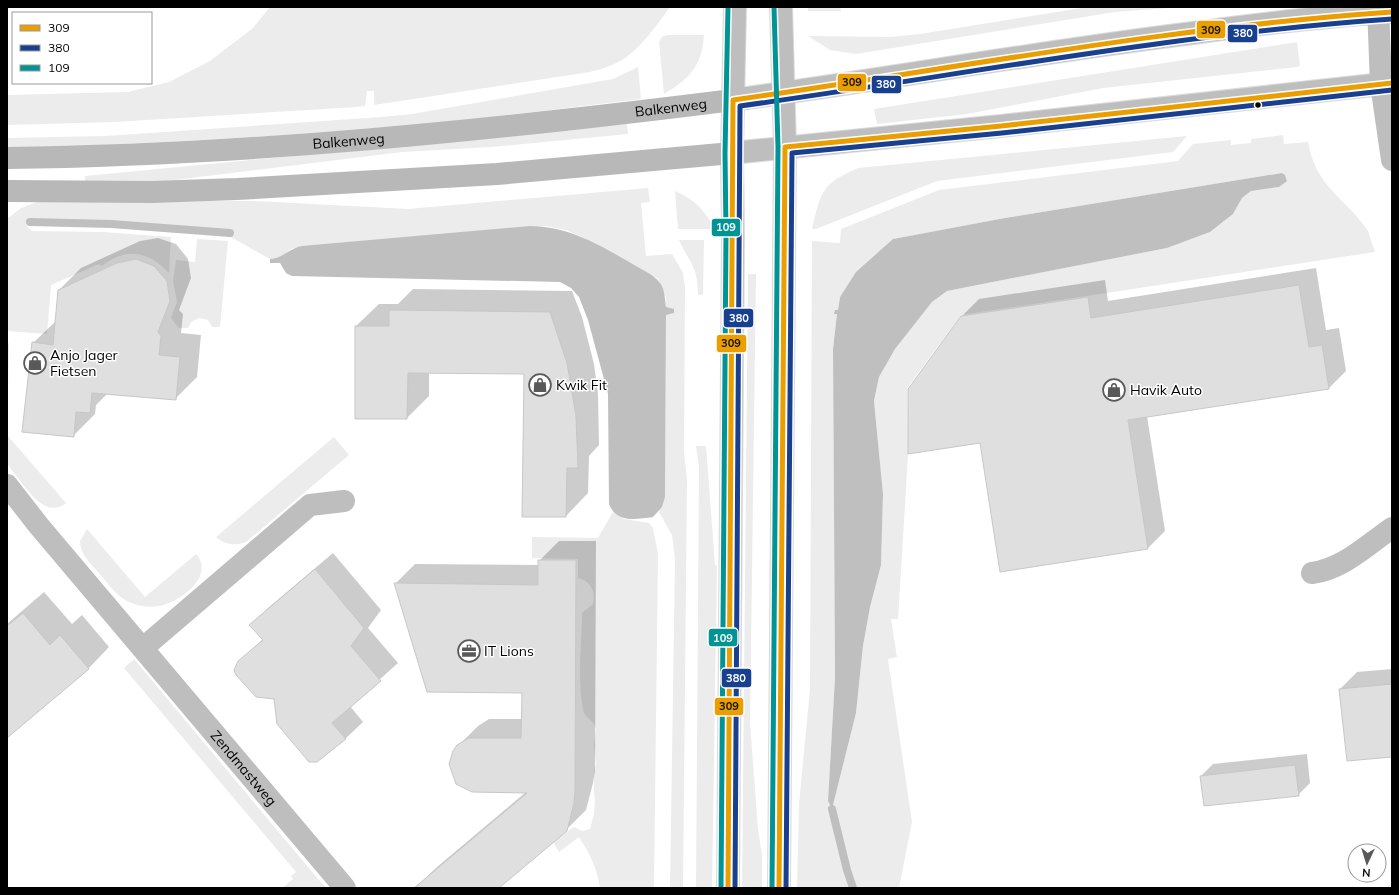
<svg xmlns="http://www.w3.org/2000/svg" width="1399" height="895" font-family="Mulish,sans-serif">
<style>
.green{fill:#ececec;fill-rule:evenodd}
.water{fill:#bfbfbf}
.shadow{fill:#0003}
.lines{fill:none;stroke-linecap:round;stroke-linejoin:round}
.stream{stroke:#bfbfbf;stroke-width:8}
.building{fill:#dfdfdf;stroke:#c7c7c7}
.primary-casing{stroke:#dbdbdb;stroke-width:24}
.minor{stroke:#bebebe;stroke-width:22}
.secondary{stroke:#b8b8b8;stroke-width:22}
.primary{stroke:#bebebe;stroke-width:22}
.bus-1-casing{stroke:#fff;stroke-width:8}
.bus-2-casing{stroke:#fff;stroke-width:8}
.bus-3-casing{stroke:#fff;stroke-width:8}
.bus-1{stroke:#eb9e00;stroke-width:5}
.bus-2{stroke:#19408f;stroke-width:5}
.bus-3{stroke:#029495;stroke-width:5}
.bus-dot{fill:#000;stroke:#fff;stroke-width:1.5}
.labels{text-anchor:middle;stroke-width:3;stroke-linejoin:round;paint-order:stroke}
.street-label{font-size:14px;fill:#000;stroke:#fff}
.poi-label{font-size:14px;fill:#000;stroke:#fff;text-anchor:start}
.line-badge{stroke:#fff;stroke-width:1.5}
.badge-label{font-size:11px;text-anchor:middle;font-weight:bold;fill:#fff}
.pale-badge-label{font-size:11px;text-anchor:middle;font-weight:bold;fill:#111}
</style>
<rect width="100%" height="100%" fill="#fff"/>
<g class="green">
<path d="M 270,7 L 670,7 C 658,24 639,50 622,60 C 612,66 601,69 590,72 L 374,105 L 374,91 L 367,91 L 365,106 L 356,107 L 114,122 L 7,125 L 7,95 L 128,92 L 169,82 L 210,61 L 253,28 Z"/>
<polygon points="808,7 840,7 841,11 808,11"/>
<polygon points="1088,7 1181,7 1115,12 856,54 830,50 808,36 890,37 920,34"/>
<path d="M 667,35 L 704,35 C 702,66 690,78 664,94 L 659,42 L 662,37 Z"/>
<polygon points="1297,42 1300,66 1297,67 1103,88 967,114 877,124 874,109"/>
<path d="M 638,67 L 641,99 C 558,109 472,120 387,127 C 261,138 134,144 7,149 L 7,138 L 106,136 L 382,117 L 412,114 L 613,79 Z"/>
<polygon points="627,124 628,134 491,147 402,152 142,184 85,183 85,176"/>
<path d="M 1283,135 L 1284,144 L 1308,142 C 1315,183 1339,194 1363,224 L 1368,231 L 1375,252 L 961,315 L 907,388 L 908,456 L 898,619 L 891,619 L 897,657 L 888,659 L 912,822 L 899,888 L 797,888 L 799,804 L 810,689 L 812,241 L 840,243 L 841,229 L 939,190 L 1178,161 L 1193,144 L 1231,140 L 1231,145 L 1251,143 L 1251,139 ZM 1282,173 L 1285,175 L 1287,180 L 1279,187 L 1251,191 L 1242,198 L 1233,214 L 1210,232 L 1167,248 L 947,291 L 932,302 L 895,349 L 879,377 L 874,401 L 883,494 L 881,565 L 870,607 L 863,646 L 856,713 L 832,808 L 828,801 L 835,677 L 833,349 L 837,314 L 835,310 L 838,310 L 840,297 L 893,239 L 1005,218 Z"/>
<path d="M 1187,136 L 1173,152 L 937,181 L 816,229 L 812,229 C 821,192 821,184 858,168 Z"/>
<path d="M 648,188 L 650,202 L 641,203 L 646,256 L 672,254 L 683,273 L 685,287 L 684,452 L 687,480 L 683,888 L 670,888 L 675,559 L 672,535 L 659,512 L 665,497 L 666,315 L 674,313 L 674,310 L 666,307 L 666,297 L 658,279 L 580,236 L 566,230 L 545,226 L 301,246 L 291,249 L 281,257 L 270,259 L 227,235 L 26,222 L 27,227 L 32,231 L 103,232 L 171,237 L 169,273 C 149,251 125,247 102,266 L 99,264 L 51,285 L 47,334 L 7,331 L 7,219 L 21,208 L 43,200 L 255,201 L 408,209 Z"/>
<path d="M 675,191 C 694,199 706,211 714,229 L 678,229 Z"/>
<polygon points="197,239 228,241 220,327 212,327 208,320 199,318 191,322 188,328 179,328 171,318 177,302 173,281 176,260 195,262"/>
<path d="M 679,240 L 704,240 L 703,295 L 698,295 C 698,266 690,264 679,240 Z"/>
<polygon points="748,274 756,274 750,722 758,829 762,855 762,888 742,888"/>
<polygon points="7,341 9,344 7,432"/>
<path d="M 7,435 L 66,503 C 44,521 24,484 11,469 L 7,463 Z"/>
<path d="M 334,437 L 349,455 L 246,542 C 234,546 226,545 216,537 Z"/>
<polygon points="696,446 706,446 715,565 717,566 712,888 696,888 699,467"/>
<path d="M 613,512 L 624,519 L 649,523 L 653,528 L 658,554 L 654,888 L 600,888 C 597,868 590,854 579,837 L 559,852 L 553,842 L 574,827 L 582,831 L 590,829 L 594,814 L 595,800 L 594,791 L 594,770 L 596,765 L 594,746 L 596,729 C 594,720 584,718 583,709 C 577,680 582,643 582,613 L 593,604 C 596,592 591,581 578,578 L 578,559 L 532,558 L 532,537 L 598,538 Z"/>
<path d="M 87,529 L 145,597 L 196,554 C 216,576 179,603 159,606 C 149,608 138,606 129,602 C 116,596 107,582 98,572 C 90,563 80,554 80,541 Z"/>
<polygon points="134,659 308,867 326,888 282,888 293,879 291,876 296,872 124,668"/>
</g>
<g class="water">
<polygon points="1282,173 1285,175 1287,181 1279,187 1251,191 1242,198 1233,214 1210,232 1167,248 947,291 932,302 895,349 879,377 874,401 883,494 881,565 870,607 863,646 856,713 832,809 828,801 835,677 833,349 837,314 834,314 835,310 838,310 840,297 856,272 893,239 1005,218"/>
<path d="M 530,226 C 575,226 612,253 650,274 C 665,284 664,291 666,307 L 674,309 L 674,313 L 666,315 L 665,497 L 662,507 L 653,517 C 636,519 617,524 609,504 L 608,394 L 588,320 L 579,297 L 571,288 L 560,282 L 292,276 L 286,273 L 280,263 L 270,263 L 270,259 C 281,259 289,249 301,246 Z"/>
</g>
<g class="shadow">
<polygon points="158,238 176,244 188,259 191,278 179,310 183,314 181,333 201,335 197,377 175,399 108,393 96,405 95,414 73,436 33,343 56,321 59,290 81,268 140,241"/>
<polygon points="1316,268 1326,330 1339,328 1346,371 1329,388 1147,416 1165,531 1148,548 962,316 979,299 1105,280 1108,301"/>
<polygon points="413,289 572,291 582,317 594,364 598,394 599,445 589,456 588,493 566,516 523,516 525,373 429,373 429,396 407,418 356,418 356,326 379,304 398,304"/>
<polygon points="559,541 596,541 595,771 593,783 586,810 566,830 497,888 419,888 417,886 437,867 526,792 450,764 451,757 458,746 478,726 489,719 522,719 523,692 396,583 415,564 539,565 539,561"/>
<polygon points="333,553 381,610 368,628 398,663 350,706 363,722 345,739 239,661 263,639 251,625 268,608"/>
<polygon points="44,592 72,624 82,615 109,647 88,669 7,737 7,624"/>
<polygon points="1392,669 1392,756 1340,689 1357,672"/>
<polygon points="1307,754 1310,783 1298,795 1201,776 1213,764"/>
</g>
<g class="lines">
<g class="stream">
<polyline points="30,222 111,224 230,233"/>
<polyline points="832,809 847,870 853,888"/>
</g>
</g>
<g class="building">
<polygon points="136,259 154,266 167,281 170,301 158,332 161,336 159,355 180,357 176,400 92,393 90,413 76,412 74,437 22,432 32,342 53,345 58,290 117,263"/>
<polygon points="1299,285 1309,347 1322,345 1329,389 1128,420 1148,549 1000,572 980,443 908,454 908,389 961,316 1088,297 1091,318"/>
<polygon points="389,310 550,312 567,363 576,416 578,468 567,468 566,517 522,517 524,374 408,373 407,419 355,419 355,326 389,326"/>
<polygon points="538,560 576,560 575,791 574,803 567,831 499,888 414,888 527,793 472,792 456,784 449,764 453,751 457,745 469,738 521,738 522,693 427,692 394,583 538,585"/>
<polygon points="315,569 364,628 351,646 381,681 332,723 346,739 317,762 309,762 277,724 274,699 256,697 236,675 234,670 238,661 263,640 249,625"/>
<polygon points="23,613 50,645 60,635 89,669 7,738 7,626"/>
<polygon points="1392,684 1392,757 1347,761 1339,689"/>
<polygon points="1295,765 1299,796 1204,806 1200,776"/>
</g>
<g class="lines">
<g class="primary-casing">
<g id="primary">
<path d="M 733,100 C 887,79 1039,52 1193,33 C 1259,24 1325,16 1392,12"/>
<polyline points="732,153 1001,126 1392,83"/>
<polyline points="728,888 733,234 732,153 735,7"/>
<polyline points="779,888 785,147 781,7"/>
</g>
</g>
<g class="minor">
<polyline points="1378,7 1381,84 1392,160"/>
<path id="s1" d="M 7,485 L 39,526 L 345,888"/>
<path d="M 1312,573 C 1343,569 1367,545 1392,528"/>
<polyline points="143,648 310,505 344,501"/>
</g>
<g class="secondary">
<path id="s2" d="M 7,158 C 250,155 493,130 733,100"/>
<polyline points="7,191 152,192 237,189 497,174 732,153"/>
</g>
<use href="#primary" class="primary"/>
<g class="bus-1-casing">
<g id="bus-1">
<path d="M 728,888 L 733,100 C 952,69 1171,27 1392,12"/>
<polyline points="779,888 785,147 1001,126 1392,83"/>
</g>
</g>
<g class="bus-2-casing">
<g id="bus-2">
<path d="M 735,888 L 740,106 C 957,76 1173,34 1392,19"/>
<polyline points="786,888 792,153 1002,133 1392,90"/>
</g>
</g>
<g class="bus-3-casing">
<g id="bus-3">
<polyline points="721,888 726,234 725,153 728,7"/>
<polyline points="772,888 778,147 774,7"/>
</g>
</g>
<use href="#bus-1" class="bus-1"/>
<use href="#bus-2" class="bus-2"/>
<use href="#bus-3" class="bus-3"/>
</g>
<defs>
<g id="shop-ring" transform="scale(1.15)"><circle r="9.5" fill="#fff" stroke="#595959" stroke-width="1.5"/><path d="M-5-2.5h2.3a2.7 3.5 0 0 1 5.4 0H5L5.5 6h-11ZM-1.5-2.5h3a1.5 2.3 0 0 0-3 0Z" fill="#595959"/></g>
<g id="office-ring" transform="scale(1.15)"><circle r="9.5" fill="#fff" stroke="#595959" stroke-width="1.5"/><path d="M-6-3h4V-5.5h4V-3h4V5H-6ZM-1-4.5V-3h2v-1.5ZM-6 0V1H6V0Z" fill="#595959"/></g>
</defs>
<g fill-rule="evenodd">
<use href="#shop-ring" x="35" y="363"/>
<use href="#shop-ring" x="540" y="385"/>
<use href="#shop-ring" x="1114" y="390"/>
<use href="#office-ring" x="469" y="651"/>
</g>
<circle class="bus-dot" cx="1258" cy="105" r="3.5"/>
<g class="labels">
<g class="street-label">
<text dy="5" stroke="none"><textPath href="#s2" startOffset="666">Balkenweg</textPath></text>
<text dy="5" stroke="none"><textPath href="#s2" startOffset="342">Balkenweg</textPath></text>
<text dy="5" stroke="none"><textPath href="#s1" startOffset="369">Zendmastweg</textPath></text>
</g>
<g class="poi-label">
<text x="50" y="360">Anjo Jager<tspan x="50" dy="16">Fietsen</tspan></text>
<text x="556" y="390">Kwik Fit</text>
<text x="1130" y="395">Havik Auto</text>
<text x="484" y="656">IT Lions</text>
</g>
</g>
<g class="line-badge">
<rect x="1196" y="20" width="30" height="19" rx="4" fill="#eb9e00"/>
<rect x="1227" y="24" width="31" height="19" rx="4" fill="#19408f"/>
<rect x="837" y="73" width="30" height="19" rx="4" fill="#eb9e00"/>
<rect x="871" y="75" width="31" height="19" rx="4" fill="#19408f"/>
<rect x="711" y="218" width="30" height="19" rx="4" fill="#029495"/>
<rect x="723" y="308" width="31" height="20" rx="4" fill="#19408f"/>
<rect x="716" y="334" width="31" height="19" rx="4" fill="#eb9e00"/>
<rect x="708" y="628" width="30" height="19" rx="4" fill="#029495"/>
<rect x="721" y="668" width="31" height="20" rx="4" fill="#19408f"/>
<rect x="714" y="697" width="30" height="19" rx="4" fill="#eb9e00"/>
</g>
<g class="badge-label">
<text x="1243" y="37">380</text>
<text x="886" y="88">380</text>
<text x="726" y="231">109</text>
<text x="739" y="322">380</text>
<text x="723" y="642">109</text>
<text x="736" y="682">380</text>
</g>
<g class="pale-badge-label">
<text x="1211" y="34">309</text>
<text x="852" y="86">309</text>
<text x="731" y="347">309</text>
<text x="729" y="710">309</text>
</g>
<rect width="1399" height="895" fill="none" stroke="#000000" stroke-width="16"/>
<rect x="12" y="12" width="140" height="72" fill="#ffffff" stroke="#999999"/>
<rect x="20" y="25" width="20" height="6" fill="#eb9e00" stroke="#999999"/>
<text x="48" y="32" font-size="12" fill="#000000">309</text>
<rect x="20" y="45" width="20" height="6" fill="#19408f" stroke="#999999"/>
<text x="48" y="52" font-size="12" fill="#000000">380</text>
<rect x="20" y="65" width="20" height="6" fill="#029495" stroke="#999999"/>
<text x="48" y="72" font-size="12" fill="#000000">109</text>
<g transform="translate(1367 863) rotate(184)"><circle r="19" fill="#ffffff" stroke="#999999"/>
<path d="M0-3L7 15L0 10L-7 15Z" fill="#595959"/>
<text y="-6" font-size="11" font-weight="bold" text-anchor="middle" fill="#000000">N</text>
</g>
</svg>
